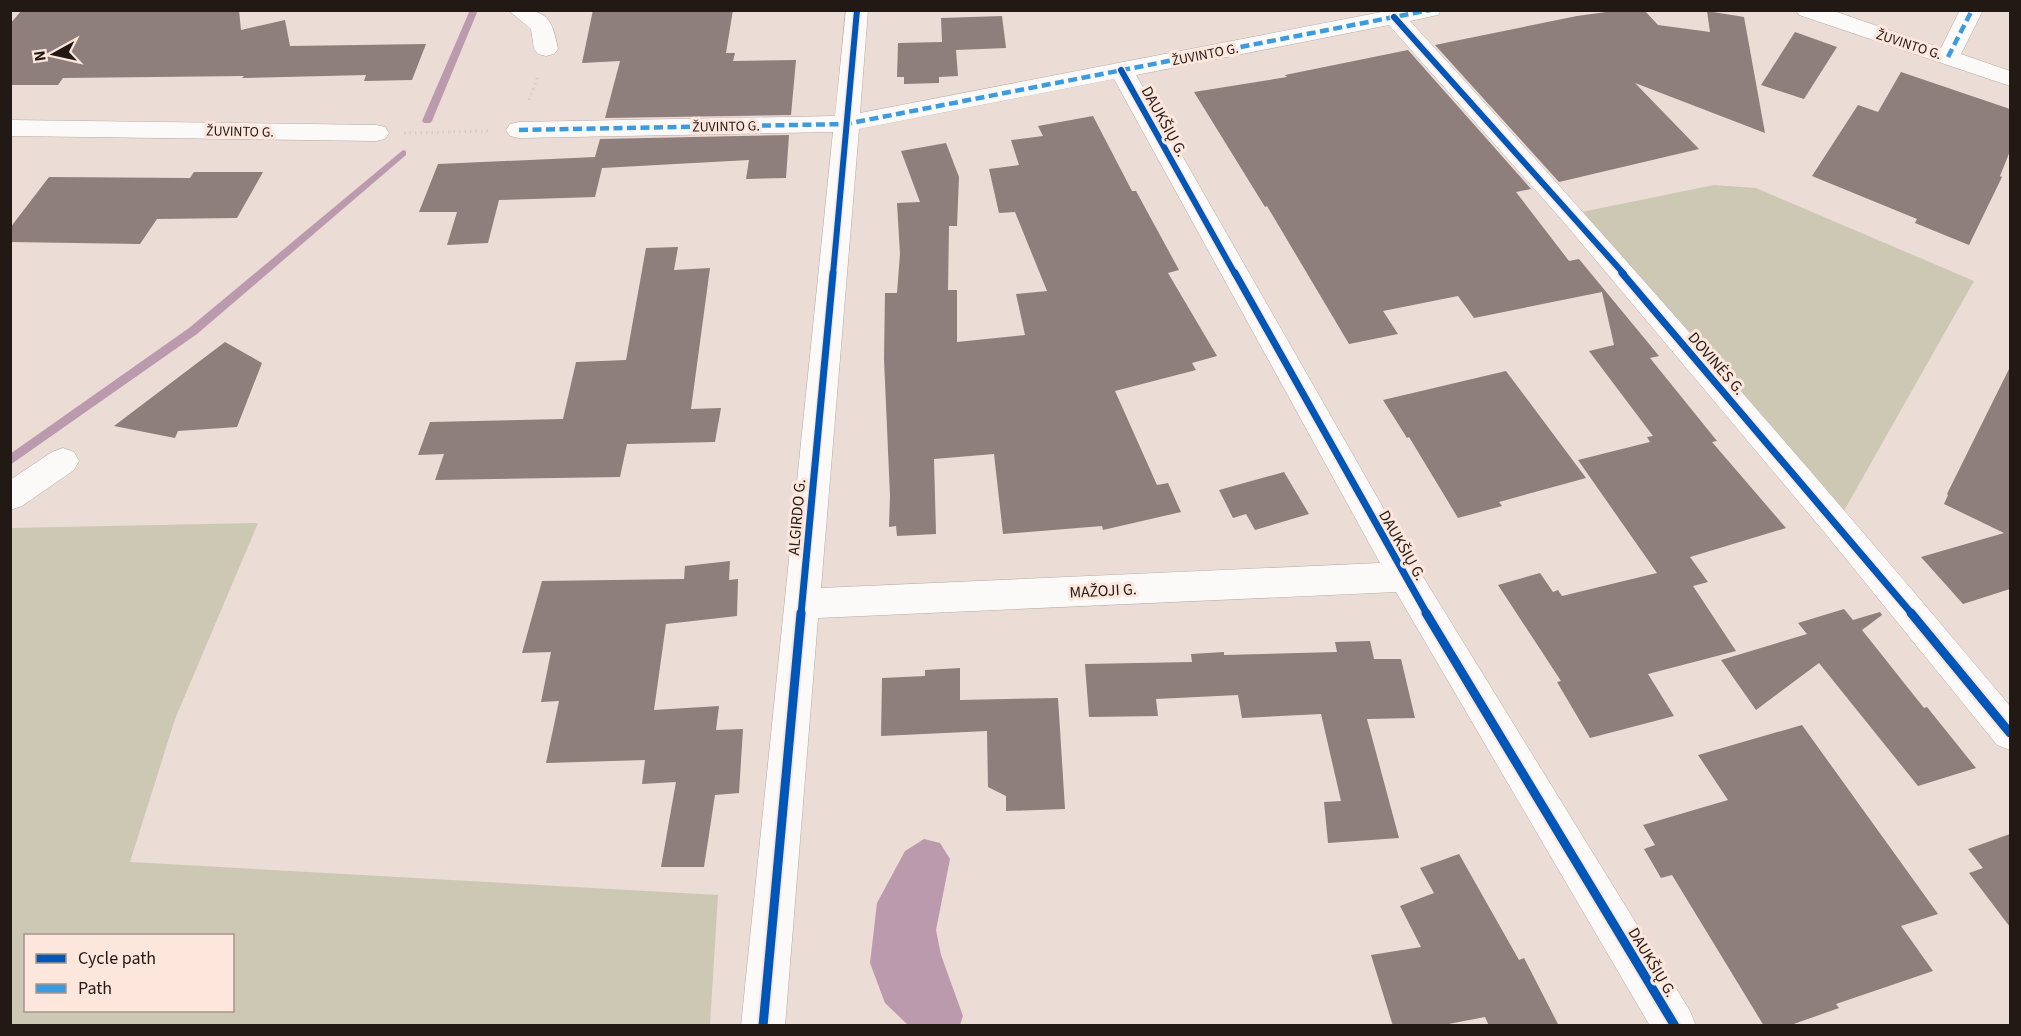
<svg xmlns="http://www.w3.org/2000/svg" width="2021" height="1036" font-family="'Source Sans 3',sans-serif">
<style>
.green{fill:#ccc8b3;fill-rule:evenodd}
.water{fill:#bc9aae}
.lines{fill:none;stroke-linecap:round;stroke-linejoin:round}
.stream{fill:#bc9aae;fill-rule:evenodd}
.building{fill:#8e7e7c}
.minor-casing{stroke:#b6aaa5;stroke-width:1}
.path{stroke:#d1cdcb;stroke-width:3;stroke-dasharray:1.5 4;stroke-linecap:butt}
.minor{fill:#fcfaf9;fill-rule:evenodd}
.quiet{stroke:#3c9bde;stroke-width:4.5;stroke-dasharray:9 4.5;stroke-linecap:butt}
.cycleway-far2-casing{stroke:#fde7dd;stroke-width:9}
.cycleway-far1-casing{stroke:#fde7dd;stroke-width:10}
.cycleway-casing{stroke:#fde7dd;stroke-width:13}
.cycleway-far2{stroke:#0057b8;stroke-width:6}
.cycleway-far1{stroke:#0057b8;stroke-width:7}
.cycleway{stroke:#0057b8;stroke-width:9}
.labels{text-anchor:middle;stroke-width:6;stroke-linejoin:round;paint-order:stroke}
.far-street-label{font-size:14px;fill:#221914;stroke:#fde7dd}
.street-label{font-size:16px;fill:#221914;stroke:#fde7dd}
</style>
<rect width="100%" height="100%" fill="#ebdcd5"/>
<g class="green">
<polygon points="1714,185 1756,188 1974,281 1837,523 1572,214"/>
<path d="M 258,523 L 175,719 L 130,862 L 718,895 L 710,1025 L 11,1025 L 11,528 ZM 26,936 L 232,936 L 232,1010 L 26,1010 Z"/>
</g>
<polygon class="water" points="924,839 940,843 950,859 936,930 941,955 963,1016 960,1025 908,1025 885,1003 870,963 877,903 905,851"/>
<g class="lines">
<g class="stream">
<polygon points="470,10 478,10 432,121 430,123 424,123 422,121"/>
<polygon points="403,150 406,151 406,155 197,334 10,465 10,454 189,328"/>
</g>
</g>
<g class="building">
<polygon points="22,10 239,10 241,30 285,20 290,46 426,44 412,80 364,81 366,75 242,78 244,76 63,78 58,85 10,85 10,24"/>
<polygon points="593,10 733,10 726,53 735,53 733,61 796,60 791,115 605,118 620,61 582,63"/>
<polygon points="1621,10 1644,10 1658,25 1710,32 1707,11 1744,17 1765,133 1635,83 1699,149 1559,182 1435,45 1577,16"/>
<polygon points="1002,16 1006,48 956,50 958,76 939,77 939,83 904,84 904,77 897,77 898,43 942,42 941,18"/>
<polygon points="1795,32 1837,47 1804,99 1761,85"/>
<polygon points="1408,50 1531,189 1516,192 1569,261 1579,259 1659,356 1650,358 1717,441 1712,442 1786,528 1690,557 1708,582 1693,586 1736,651 1648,674 1674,716 1590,738 1557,682 1561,681 1498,585 1540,573 1553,592 1558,590 1562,596 1657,573 1578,460 1650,442 1647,437 1653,436 1589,351 1614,345 1602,292 1474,318 1458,296 1383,311 1398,334 1349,344 1267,206 1265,207 1194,92 1287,77 1285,75"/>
<polygon points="1901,72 2010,109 2010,151 2000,176 2002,177 1969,245 1915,223 1917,219 1812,176 1858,105 1878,112"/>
<polygon points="1093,116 1132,191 1136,191 1179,270 1168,273 1217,356 1192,363 1196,370 1115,391 1157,485 1168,483 1181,512 1103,530 1102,526 1003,534 994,454 934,459 936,534 897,536 896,526 889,527 890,496 884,359 885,293 897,293 900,254 897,203 920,202 901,151 946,143 959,177 957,226 949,226 948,290 957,290 957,342 1025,335 1016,294 1047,291 1015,212 999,213 989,169 1019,165 1011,140 1043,136 1038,126"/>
<polygon points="789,135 786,178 746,179 749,160 602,168 595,197 499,200 488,243 447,245 457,212 419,212 438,164 595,157 600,139"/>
<polygon points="194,172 263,172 237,218 157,219 140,244 10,242 10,228 49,177 190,178"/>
<polygon points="678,247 674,270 710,268 691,409 721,408 715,442 627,444 620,477 435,480 444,454 418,455 430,422 563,419 576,362 626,360 646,248"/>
<polygon points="225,342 262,363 237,427 178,431 175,438 114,426"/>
<polygon points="2010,367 2010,589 1963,604 1921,557 2004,533 1944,504 1948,495 1947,494"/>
<polygon points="1506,371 1586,478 1499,502 1502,506 1458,518 1409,437 1407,438 1383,400"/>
<polygon points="1284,472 1309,514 1255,530 1246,514 1233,518 1219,490"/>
<polygon points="730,561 729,580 738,579 737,616 666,624 654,710 719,706 716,730 743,729 739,793 715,795 704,867 661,867 676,782 642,784 645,760 546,763 559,701 541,702 551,652 522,653 542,581 684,579 685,566"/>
<polygon points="1844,609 1853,620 1880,612 1882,615 1862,630 1924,708 1927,707 1976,768 1918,786 1819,663 1756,710 1721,660 1807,634 1798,623"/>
<polygon points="1370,641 1374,659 1401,659 1415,718 1367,719 1399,838 1328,843 1324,802 1341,801 1321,714 1242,718 1238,695 1156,699 1158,716 1089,717 1085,664 1192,662 1191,654 1224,652 1224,655 1337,652 1335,642"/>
<polygon points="960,668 960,700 1058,698 1065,809 1006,811 1006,796 988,787 987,731 881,736 882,678 925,676 925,670"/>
<polygon points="1802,725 1938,914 1901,926 1933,971 1836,1004 1839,1008 1788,1026 1764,1026 1672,875 1661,878 1644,849 1655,845 1643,825 1728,800 1698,755"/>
<polygon points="2010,834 2010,927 1969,873 1983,868 1968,849"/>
<polygon points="1459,854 1519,960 1524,958 1559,1026 1489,1026 1485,1017 1438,1026 1393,1026 1371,955 1421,947 1400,906 1434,893 1420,868"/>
</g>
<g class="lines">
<g class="minor-casing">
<g id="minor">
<path d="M 508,10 C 544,10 551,12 558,49 L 554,54 L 546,56 L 538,54 L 534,49 L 531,29 Z"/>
<path d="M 846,10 L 868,10 L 860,113 L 1392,10 L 1441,10 L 1438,15 L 1410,21 C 1615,245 1815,473 2010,706 L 2010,750 L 1997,745 L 1825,533 L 1562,220 L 1389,25 L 1136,75 L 1417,567 L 1690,1011 L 1696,1026 L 1650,1026 L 1396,592 L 818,618 L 785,1026 L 741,1026 L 833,132 L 519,138 L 510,136 L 506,130 L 510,124 L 519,122 L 835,116 ZM 1114,79 L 1380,563 L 821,588 L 859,129 Z"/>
<polygon points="1796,10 1831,10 1941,48 1960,10 1983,10 1961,54 2010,71 2010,86 1799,15"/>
<polygon points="10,120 376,125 385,127 389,133 385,139 376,141 10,136"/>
<polygon points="63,448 74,452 79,461 74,470 22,506 10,510 10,480 52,452"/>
</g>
</g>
<g class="path">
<polyline points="529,100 538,76"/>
<polyline points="404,133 490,131"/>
</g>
<use href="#minor" class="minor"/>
<g class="quiet">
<polyline points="1948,57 1972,10"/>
<polyline points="519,130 846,124 1430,10"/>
</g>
<g class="cycleway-far2-casing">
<g id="cycleway-far2">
<polyline points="1394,17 1624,274"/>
<polyline points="1121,70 1235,274"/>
<polyline points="833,274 857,10"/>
</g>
</g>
<g class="cycleway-far1-casing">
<g id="cycleway-far1">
<polyline points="1235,273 1427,614"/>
<polyline points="1622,273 1912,614"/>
<polyline points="801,614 833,273"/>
</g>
</g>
<g class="cycleway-casing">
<g id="cycleway">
<polyline points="1426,613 1675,1026"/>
<polyline points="1911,613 2010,733"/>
<polyline points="763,1026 801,613"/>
</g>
</g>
<use href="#cycleway-far2" class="cycleway-far2"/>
<use href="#cycleway-far1" class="cycleway-far1"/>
<use href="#cycleway" class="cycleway"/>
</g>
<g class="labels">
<g class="far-street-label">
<text transform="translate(1909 44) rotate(18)" y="5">ŽUVINTO G.</text>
<text transform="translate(1205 54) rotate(-11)" y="5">ŽUVINTO G.</text>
<text transform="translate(726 126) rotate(-1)" y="5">ŽUVINTO G.</text>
<text transform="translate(240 131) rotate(1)" y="5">ŽUVINTO G.</text>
</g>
<g class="street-label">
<text transform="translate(1165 121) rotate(61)" y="6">DAUKŠIŲ G.</text>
<text transform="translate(1717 363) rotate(49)" y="6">DOVINĖS G.</text>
<text transform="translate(796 517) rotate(-85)" y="6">ALGIRDO G.</text>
<text transform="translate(1403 545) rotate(60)" y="6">DAUKŠIŲ G.</text>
<text transform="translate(1103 590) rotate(-3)" y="6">MAŽOJI G.</text>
<text transform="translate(1653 962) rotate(59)" y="6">DAUKŠIŲ G.</text>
</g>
</g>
<rect width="2021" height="1036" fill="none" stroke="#221914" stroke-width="24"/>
<rect x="24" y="934" width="210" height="78" fill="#fde7dd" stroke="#a5958d" stroke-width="1.5"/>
<rect x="36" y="954" width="30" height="9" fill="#0057b8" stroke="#a5958d" stroke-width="1.5"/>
<text x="78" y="964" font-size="18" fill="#221914">Cycle path</text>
<rect x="36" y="984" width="30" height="9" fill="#3c9bde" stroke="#a5958d" stroke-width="1.5"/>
<text x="78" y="994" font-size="18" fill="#221914">Path</text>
<g transform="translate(54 54) rotate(262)" stroke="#fde7dd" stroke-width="4.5" paint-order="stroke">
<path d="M0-4.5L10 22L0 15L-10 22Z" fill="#221914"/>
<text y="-9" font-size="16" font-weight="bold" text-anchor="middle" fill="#221914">N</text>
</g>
</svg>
